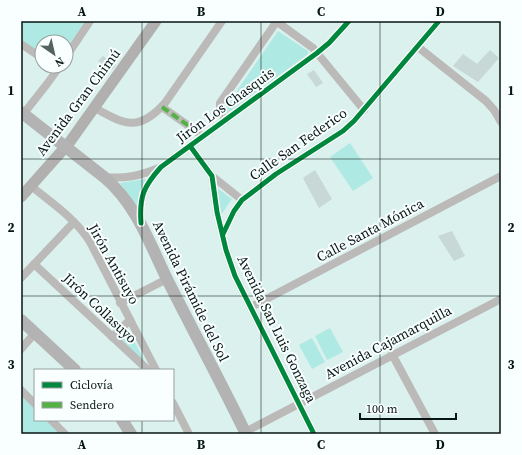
<svg xmlns="http://www.w3.org/2000/svg" width="522" height="455" font-family="'Source Serif 4',serif">
<style>
.green{fill:#afe9e3}
.building{fill:#c7d8d6}
.lines{fill:none;stroke-linecap:round;stroke-linejoin:round}
.street{stroke:#bbbab9;stroke-width:8}
.secondary{stroke:#b1b0ae;stroke-width:11}
.primary{stroke:#b2b3b2;stroke-width:12}
.quiet{stroke:#54b144;stroke-width:4;stroke-dasharray:8 4;stroke-linecap:butt}
.cycleway-casing{stroke:#f8fffe;stroke-width:8}
.cycleway{stroke:#00873e;stroke-width:5}
.grid{fill:none;stroke:#071514;stroke-width:1;stroke-opacity:0.55}
.labels{text-anchor:middle;stroke-width:4;stroke-linejoin:round;paint-order:stroke}
.street-label{font-size:14px;fill:#071514;stroke:#f8fffe}
.neatline{fill:none;stroke:#071514;stroke-width:1.5}
.grid-label{font-size:13px;text-anchor:middle;font-weight:bold;fill:#071514}
</style>
<rect width="100%" height="100%" fill="#dbf1ee"/>
<g class="green">
<polygon points="21,21 85,21 66,49 66,42 42,42 42,54 21,40"/>
<polygon points="278,31 308,51 308,54 228,113 225,114 224,112 225,108"/>
<polygon points="350,143 373,178 353,191 330,157"/>
<polygon points="146,179 137,207 120,183"/>
<polygon points="216,187 232,199 221,215"/>
<polygon points="330,328 343,352 327,360 315,336"/>
<polygon points="128,329 146,364 119,339"/>
<polygon points="312,338 325,362 312,369 299,345"/>
<polygon points="21,394 35,408 35,420 48,420 62,434 21,434"/>
</g>
<g class="building">
<polygon points="490,50 499,58 478,82 453,66 463,54 477,64"/>
<polygon points="103,56 116,65 112,70 98,61"/>
<polygon points="314,70 323,83 316,87 307,74"/>
<polygon points="315,170 332,199 319,208 303,178"/>
<polygon points="452,231 465,256 454,261 438,236"/>
</g>
<g class="lines">
<g class="street">
<polyline points="276,21 313,48 364,110"/>
<polyline points="21,44 42,58"/>
<polyline points="418,47 486,101 494,110 501,122"/>
<polyline points="66,57 90,21"/>
<polyline points="162,107 203,136"/>
<path d="M 95,108 C 125,125 139,132 165,103 L 222,21"/>
<polyline points="21,117 47,84 60,66"/>
<polyline points="225,120 220,112 220,103 277,21"/>
<polyline points="190,146 212,176 217,212 226,250 235,276 314,434"/>
<polyline points="212,176 242,200"/>
<path d="M 104,177 C 126,179 139,176 159,168"/>
<path d="M 31,186 C 52,203 76,219 90,242 L 156,370"/>
<path d="M 141,222 C 139,196 144,186 161,167 L 317,53 L 329,43 L 349,21"/>
<polyline points="223,234 234,211 242,200 276,174 343,131 354,121 439,21"/>
<polyline points="34,264 148,370"/>
<polyline points="21,278 74,222"/>
<polyline points="120,303 167,279"/>
<polyline points="251,307 501,176"/>
<polyline points="112,337 130,320"/>
<polyline points="21,349 35,333"/>
<polyline points="392,354 435,434"/>
<polyline points="21,390 35,404"/>
<polyline points="173,403 189,434"/>
<polyline points="51,420 65,434"/>
<polyline points="245,432 501,299"/>
</g>
<polyline class="secondary" points="21,197 69,143 156,21"/>
<g class="primary">
<path d="M 21,112 L 104,177 C 136,204 149,242 167,279 C 193,331 221,382 246,434"/>
<polyline points="21,320 75,370"/>
<polyline points="122,420 131,434"/>
</g>
<polyline class="quiet" points="162,107 203,136"/>
<g class="cycleway-casing">
<g id="cycleway">
<polyline points="190,146 212,176 217,212 226,250 235,276 314,434"/>
<path d="M 141,223 C 139,196 144,186 161,167 L 317,53 L 329,43 L 349,21"/>
<polyline points="223,234 234,211 242,200 276,174 343,131 354,121 439,21"/>
</g>
</g>
<use href="#cycleway" class="cycleway"/>
</g>
<path class="grid" d="M 142,21 L 142,370M 261,21 L 261,434M 380,21 L 380,434M 21,159 L 501,159M 21,296 L 501,296M 142,420 L 142,434"/>
<g class="labels">
<g class="street-label">
<text transform="translate(78 102) rotate(-53)" y="5">Avenida Gran Chimú</text>
<text transform="translate(225 105) rotate(-36)" y="5">Jirón Los Chasquis</text>
<text transform="translate(298 144) rotate(-35)" y="5">Calle San Federico</text>
<text transform="translate(370 230) rotate(-28)" y="5">Calle Santa Mónica</text>
<text transform="translate(114 264) rotate(61)" y="5">Jirón Antisuyo</text>
<text transform="translate(191 291) rotate(64)" y="5">Avenida Pirámide del Sol</text>
<text transform="translate(100 308) rotate(43)" y="5">Jirón Collasuyo</text>
<text transform="translate(277 329) rotate(64)" y="5">Avenida San Luis Gonzaga</text>
<text transform="translate(388 342) rotate(-28)" y="5">Avenida Cajamarquilla</text>
</g>
</g>
<rect width="522" height="455" fill="none" stroke="#f8fffe" stroke-width="44"/>
<rect x="34" y="369" width="140" height="52" fill="#f8fffe" stroke="#98a1a0"/>
<rect x="42" y="382" width="20" height="6" fill="#00873e" stroke="#98a1a0"/>
<text x="70" y="389" font-size="12" fill="#071514">Ciclovía</text>
<rect x="42" y="402" width="20" height="6" fill="#54b144" stroke="#98a1a0"/>
<text x="70" y="409" font-size="12" fill="#071514">Sendero</text>
<g transform="translate(54 54) rotate(146)"><circle r="19" fill="#f8fffe" stroke="#98a1a0"/>
<path d="M0-3L7 15L0 10L-7 15Z" fill="#516260"/>
<text y="-6" font-size="11" font-weight="bold" text-anchor="middle" fill="#071514">N</text>
</g>
<path d="M360 413v6h96v-6" fill="none" stroke="#071514" stroke-width="2"/>
<text x="366" y="413" font-size="12" fill="#071514" stroke="#f8fffe" stroke-width="3" paint-order="stroke">100 m</text>
<rect x="22" y="22" width="478" height="411" class="neatline"/>
<g class="grid-label">
<text x="82" y="16">A</text>
<text x="201" y="16">B</text>
<text x="321" y="16">C</text>
<text x="440" y="16">D</text>
<text x="11" y="95">1</text>
<text x="511" y="95">1</text>
<text x="11" y="232">2</text>
<text x="511" y="232">2</text>
<text x="11" y="369">3</text>
<text x="511" y="369">3</text>
<text x="82" y="449">A</text>
<text x="201" y="449">B</text>
<text x="321" y="449">C</text>
<text x="440" y="449">D</text>
</g>
</svg>
